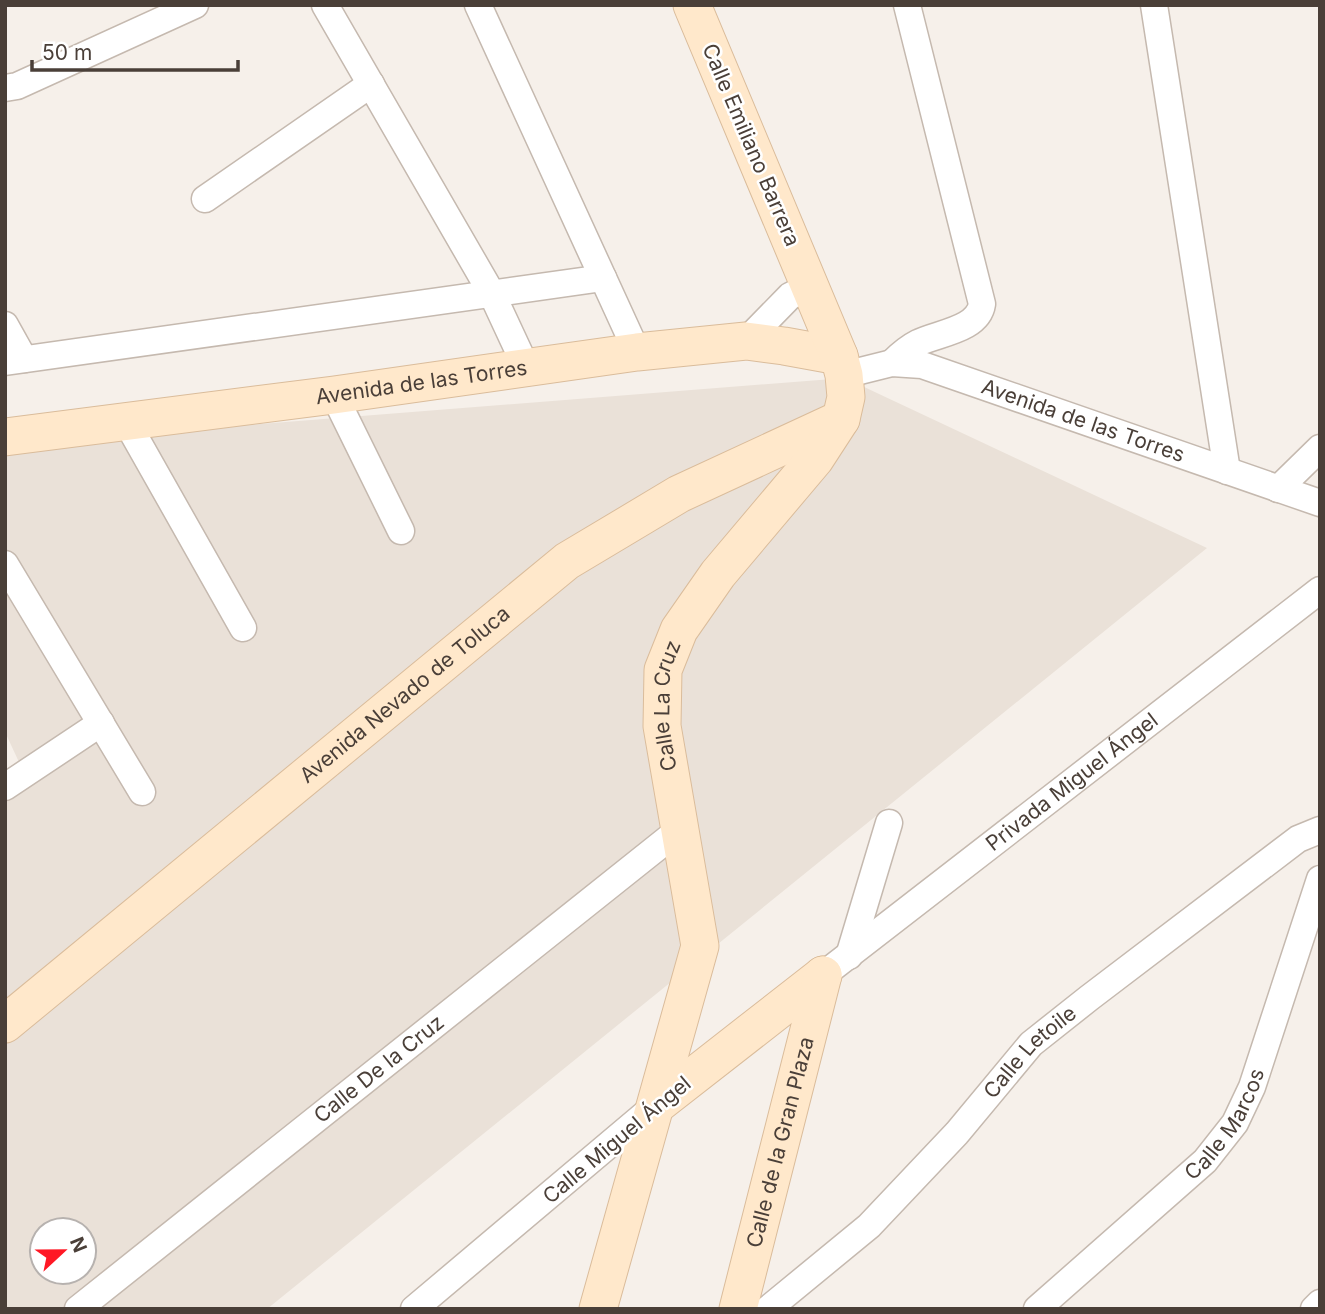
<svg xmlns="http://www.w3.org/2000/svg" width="1325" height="1314" font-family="Inter,sans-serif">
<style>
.residential{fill:#eae1d8;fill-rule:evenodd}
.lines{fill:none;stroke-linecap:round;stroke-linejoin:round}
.street-casing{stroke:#c5b9af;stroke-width:29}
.secondary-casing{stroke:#dabc9b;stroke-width:39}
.street{stroke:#fff;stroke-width:26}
.secondary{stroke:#ffe8cb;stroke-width:37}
.labels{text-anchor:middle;stroke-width:5;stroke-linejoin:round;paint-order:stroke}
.street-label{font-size:21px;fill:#4a3f38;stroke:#fff}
</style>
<rect width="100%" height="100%" fill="#f6f0ea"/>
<path class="residential" d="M 845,378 L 1207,548 L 267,1309 L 5,1309 L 5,784 L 25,775 L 5,732 L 5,444 ZM 42,1230 L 84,1230 L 84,1272 L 42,1272 Z"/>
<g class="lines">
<g class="street-casing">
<g id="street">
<polyline points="325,5 492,294 526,367"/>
<polyline points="478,5 637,352"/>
<polyline points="1154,5 1227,471"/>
<polyline points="5,88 17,86 195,5"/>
<polyline points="205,199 371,84"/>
<polyline points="5,325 24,359"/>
<polyline points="746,341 790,296 810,286"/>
<polyline points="5,362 603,278"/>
<path d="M 892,363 C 900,355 908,348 918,343 C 938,333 978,330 982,304 L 907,5"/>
<path id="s1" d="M 844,375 L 892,363 L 922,365 L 1320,503"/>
<polyline points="334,395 401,531"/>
<polyline points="126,421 243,628"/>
<polyline points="1278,489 1320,448"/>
<polyline points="5,564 142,792"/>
<polyline points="5,787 101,723"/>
<polyline points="849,956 889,823"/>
<path id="s2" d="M 823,975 L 1320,590"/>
<path id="s3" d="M 78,1309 L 679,830"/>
<polyline points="414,1309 656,1105"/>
<path id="s4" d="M 768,1309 L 869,1226 L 957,1133 L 1031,1044 L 1089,998 L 1298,839 L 1320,830"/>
<path id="s5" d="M 1037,1309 L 1205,1161 L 1235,1123 L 1252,1087 L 1320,879"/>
<polyline points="1314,1309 1320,1303"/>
</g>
</g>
<g class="secondary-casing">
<g id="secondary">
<path id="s6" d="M 5,437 L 334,395 L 637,352 L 746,341 L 784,346 L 839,356"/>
<path id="s7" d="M 5,1024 L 567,561 L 679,494 L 841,419"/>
<polyline points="658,1104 823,975"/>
<path id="s8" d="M 598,1309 L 700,946 L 662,726 L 663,670 L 679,630 L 718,574 L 815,459 L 841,419 L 846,397 L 844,375 L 839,356 L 692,5"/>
<path id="s9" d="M 738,1309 L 823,975"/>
</g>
</g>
<use href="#street" class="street"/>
<use href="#secondary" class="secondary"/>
</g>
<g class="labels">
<g class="street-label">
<text transform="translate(751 145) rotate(67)" y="7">Calle Emiliano Barrera</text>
<text dy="7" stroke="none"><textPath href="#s6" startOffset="420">Avenida de las Torres</textPath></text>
<text dy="7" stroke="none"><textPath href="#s1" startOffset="250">Avenida de las Torres</textPath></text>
<text dy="7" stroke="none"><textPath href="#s7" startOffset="518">Avenida Nevado de Toluca</textPath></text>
<text dy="7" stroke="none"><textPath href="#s8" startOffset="621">Calle La Cruz</textPath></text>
<text dy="7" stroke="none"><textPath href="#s2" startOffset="315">Privada Miguel Ángel</textPath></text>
<text dy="7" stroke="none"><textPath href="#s4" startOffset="368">Calle Letoile</textPath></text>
<text dy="7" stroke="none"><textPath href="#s3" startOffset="385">Calle De la Cruz</textPath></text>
<text dy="7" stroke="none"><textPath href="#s5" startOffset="266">Calle Marcos</textPath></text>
<text transform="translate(617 1140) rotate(-40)" y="7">Calle Miguel Ángel</text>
<text dy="7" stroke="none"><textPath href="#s9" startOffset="172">Calle de la Gran Plaza</textPath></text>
</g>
</g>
<rect width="1325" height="1314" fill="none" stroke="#4a3f38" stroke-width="14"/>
<g transform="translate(63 1251) rotate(68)"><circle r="33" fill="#ffffff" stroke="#b7b2af" stroke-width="2"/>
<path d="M0-5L12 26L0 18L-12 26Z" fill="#ff1825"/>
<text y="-10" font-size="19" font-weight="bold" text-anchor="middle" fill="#4a3f38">N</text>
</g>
<path d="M32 60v10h206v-10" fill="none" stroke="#4a3f38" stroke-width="3.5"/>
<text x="42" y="60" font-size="21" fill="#4a3f38" stroke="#ffffff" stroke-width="5" paint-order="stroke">50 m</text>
</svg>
